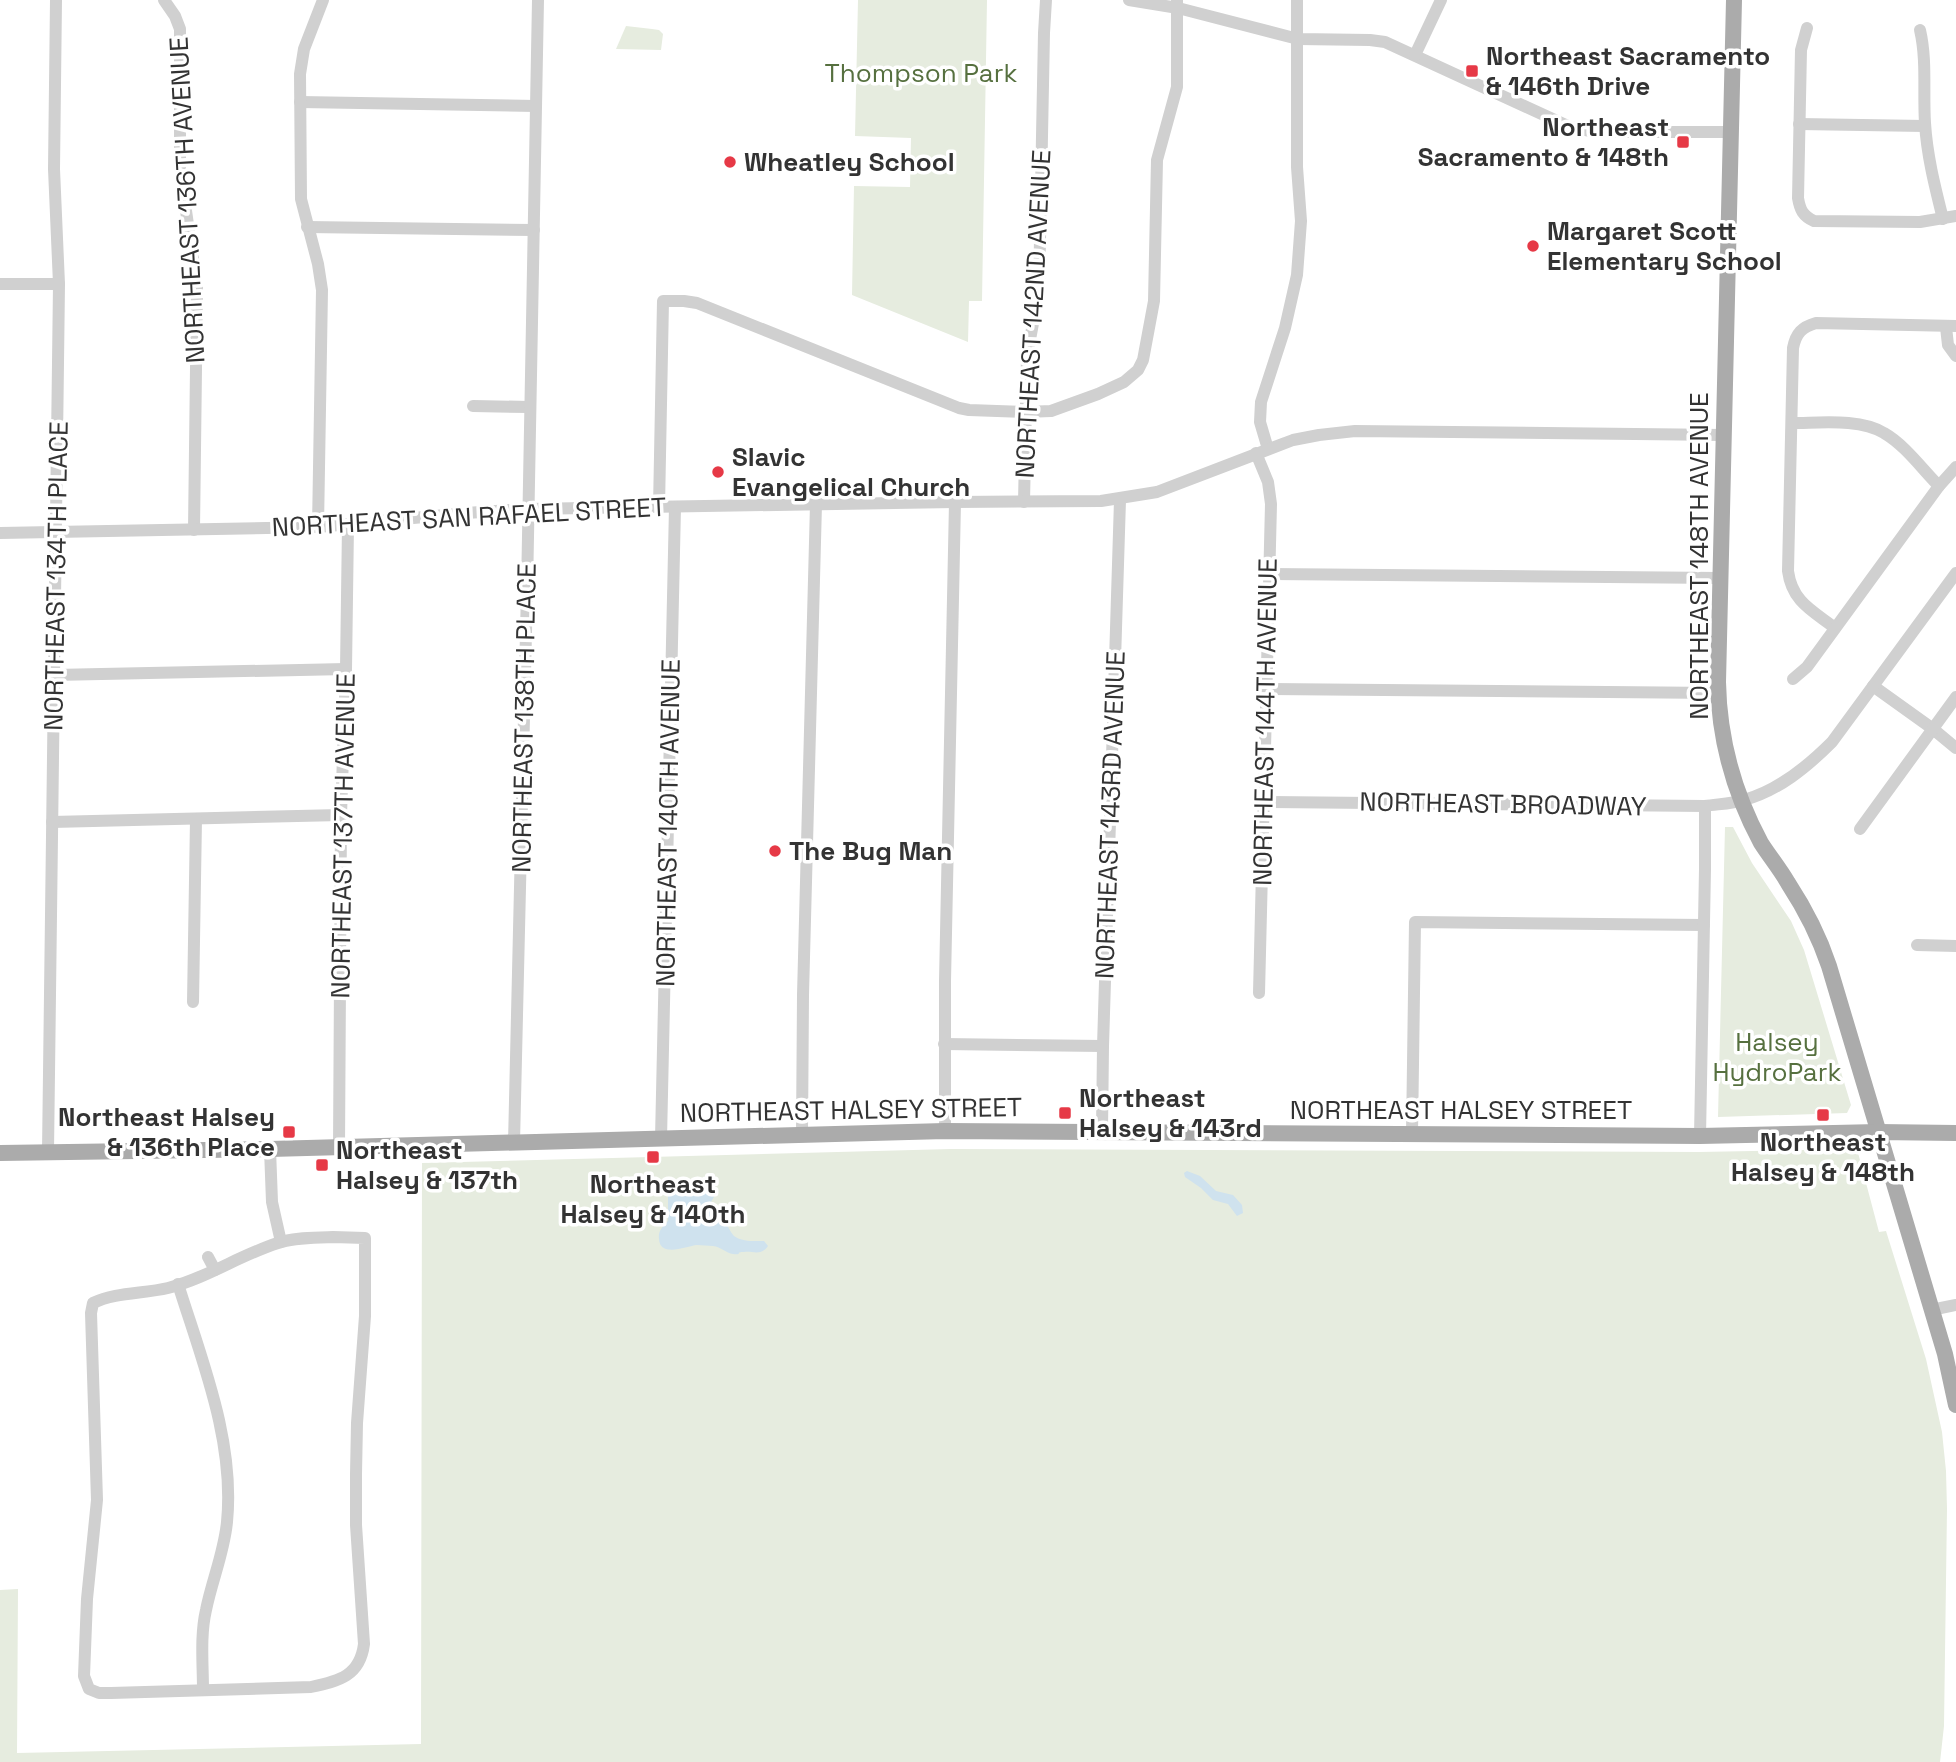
<svg xmlns="http://www.w3.org/2000/svg" width="1956" height="1762" font-family="'Space Grotesk',sans-serif">
<style>
.green{fill:#e6ecdf}
.water{fill:#cfe2ee}
.lines{fill:none;stroke-linecap:round;stroke-linejoin:round}
.minor{stroke:#d0d0d0;stroke-width:12}
.major{stroke:#ababab;stroke-width:16}
.poi-dot{fill:#e63946;stroke:#fff;stroke-width:2.5}
.labels{text-anchor:middle;stroke-width:7;stroke-linejoin:round;paint-order:stroke}
.poi-label{font-size:26px;font-weight:bold;fill:#333;stroke:#fff;text-anchor:start}
.park-label{font-size:26px;fill:#56703f;stroke:#fff}
.street-label{font-size:26px;fill:#333;stroke:#fff}
</style>
<rect width="100%" height="100%" fill="#fff"/>
<g class="green">
<polygon points="858,0 987,0 982,301 969,301 968,342 852,295 854,186 910,187 911,138 855,136"/>
<polygon points="626,26 652,29 659,30 663,34 661,50 616,49"/>
<polygon points="1725,827 1733,827 1752,863 1791,921 1804,950 1851,1105 1847,1113 1718,1117"/>
<polygon points="951,1149 1699,1152 1857,1149 1879,1232 1886,1231 1926,1359 1942,1432 1946,1471 1947,1509 1944,1726 1940,1762 0,1762 0,1590 18,1589 17,1753 421,1744 422,1163"/>
</g>
<g class="water">
<polygon points="1187,1171 1200,1176 1216,1191 1233,1195 1242,1205 1243,1213 1237,1216 1228,1204 1213,1200 1201,1188 1185,1177 1184,1173"/>
<path d="M 709,1186 L 715,1187 L 718,1190 L 711,1202 C 712,1213 717,1214 724,1221 C 728,1225 730,1232 734,1236 C 742,1242 755,1241 764,1241 L 768,1246 C 761,1256 754,1251 744,1252 C 734,1252 744,1255 733,1254 C 726,1253 721,1247 713,1246 C 708,1246 702,1245 697,1245 C 687,1246 660,1258 659,1239 C 658,1231 662,1227 668,1221 L 668,1195 C 678,1182 679,1192 691,1192 C 696,1191 704,1187 709,1186 Z"/>
</g>
<g class="lines">
<g class="minor">
<polyline points="164,0 175,16 180,29 180,169 197,287 194,530"/>
<polyline points="1129,0 1178,8 1298,39 1370,40 1385,42 1570,127 1596,132 1731,132"/>
<path d="M 1807,28 L 1801,50 L 1798,198 C 1800,210 1803,216 1814,221 L 1920,222 L 1956,216"/>
<path d="M 1920,30 C 1927,60 1923,92 1925,123 C 1927,156 1935,187 1943,219"/>
<polyline points="1415,55 1441,0"/>
<polyline points="300,102 536,106"/>
<polyline points="1799,124 1925,126"/>
<polyline points="307,227 534,230"/>
<polyline points="0,284 59,284"/>
<polyline points="1946,327 1948,345 1956,356"/>
<polyline points="473,406 529,407"/>
<path d="M 1792,423 C 1819,423 1860,418 1884,433 C 1905,445 1922,469 1939,486"/>
<polyline points="1268,449 1260,422 1261,402 1285,328 1297,275 1301,221 1297,167 1297,0"/>
<polyline points="1256,453 1268,482 1271,504 1259,993"/>
<polyline points="1024,502 1027,356 1039,291 1044,33 1046,0"/>
<polyline points="659,507 663,301 684,301 697,303 959,408 969,410 1025,412 1051,411 1098,394 1124,382 1138,370 1143,360 1154,301 1157,160 1177,87 1177,0"/>
<polyline points="318,527 322,290 318,264 301,199 300,74 304,49 323,0"/>
<polyline points="0,533 318,527 466,513 527,509 955,502 1101,501 1157,492 1293,440 1319,435 1355,431 1724,435"/>
<polyline points="1268,574 1720,578"/>
<path d="M 1835,628 C 1813,611 1792,602 1788,571 L 1793,348 C 1796,333 1802,327 1816,323 L 1956,326"/>
<polyline points="54,675 346,669"/>
<polyline points="1793,679 1807,667 1939,486 1956,467"/>
<polyline points="1873,686 1933,729 1956,748"/>
<polyline points="1266,689 1718,693"/>
<path d="M 1264,802 L 1705,806 C 1717,804 1731,804 1744,800 C 1778,791 1807,767 1832,742 L 1956,573"/>
<polyline points="52,822 341,815"/>
<polyline points="1860,829 1956,697"/>
<polyline points="1917,945 1956,946"/>
<polyline points="193,1002 196,819"/>
<polyline points="944,1044 1103,1046"/>
<polyline points="945,1131 945,981 955,502"/>
<polyline points="1102,1131 1103,1046 1120,500"/>
<polyline points="802,1134 803,995 816,504"/>
<polyline points="1412,1134 1415,922 1704,925"/>
<polyline points="1700,1136 1705,869 1705,806"/>
<polyline points="661,1139 675,507"/>
<polyline points="514,1143 527,590 538,0"/>
<polyline points="339,1148 341,815 346,669 348,525"/>
<polyline points="270,1149 272,1202 281,1242"/>
<polyline points="48,1152 59,284 54,169 56,0"/>
<path d="M 333,1237 L 365,1238 L 365,1316 L 357,1423 L 356,1474 L 356,1525 L 364,1644 C 360,1676 339,1681 311,1687 L 111,1693 L 99,1693 L 89,1689 L 84,1676 L 87,1599 L 97,1500 L 91,1313 L 93,1303 C 116,1292 143,1294 168,1288 C 207,1278 240,1255 278,1243 C 295,1237 315,1238 333,1237 Z"/>
<polyline points="208,1257 215,1270"/>
<path d="M 178,1284 C 202,1361 235,1441 227,1522 C 224,1553 212,1580 206,1610 C 200,1636 203,1664 203,1690"/>
<polyline points="1931,1310 1956,1305"/>
</g>
<g class="major">
<path d="M 1734,0 L 1718,682 C 1719,738 1734,793 1761,843 C 1770,857 1780,869 1788,883 C 1805,909 1819,936 1829,966 L 1945,1354 L 1956,1405"/>
<polyline points="0,1153 270,1149 945,1131 1700,1136 1878,1132 1956,1133"/>
</g>
</g>
<g class="poi-dot">
<rect x="1465" y="64" width="14" height="14" rx="3.5"/>
<rect x="1676" y="135" width="14" height="14" rx="3.5"/>
<circle cx="730" cy="162" r="7"/>
<circle cx="1533" cy="246" r="7"/>
<circle cx="718" cy="472" r="7"/>
<circle cx="775" cy="851" r="7"/>
<rect x="1058" y="1106" width="14" height="14" rx="3.5"/>
<rect x="1816" y="1108" width="14" height="14" rx="3.5"/>
<rect x="282" y="1125" width="14" height="14" rx="3.5"/>
<rect x="646" y="1150" width="14" height="14" rx="3.5"/>
<rect x="315" y="1158" width="14" height="14" rx="3.5"/>
</g>
<g class="labels">
<g class="poi-label">
<text x="1486" y="65">Northeast Sacramento<tspan x="1486" dy="30">&amp; 146th Drive</tspan></text>
<text x="1669" y="136" text-anchor="end">Northeast<tspan x="1669" dy="30">Sacramento &amp; 148th</tspan></text>
<text x="744" y="171">Wheatley School</text>
<text x="1547" y="240">Margaret Scott<tspan x="1547" dy="30">Elementary School</tspan></text>
<text x="732" y="466">Slavic<tspan x="732" dy="30">Evangelical Church</tspan></text>
<text x="789" y="860">The Bug Man</text>
<text x="1079" y="1107">Northeast<tspan x="1079" dy="30">Halsey &amp; 143rd</tspan></text>
<text x="275" y="1126" text-anchor="end">Northeast Halsey<tspan x="275" dy="30">&amp; 136th Place</tspan></text>
<text x="1823" y="1151" text-anchor="middle">Northeast<tspan x="1823" dy="30">Halsey &amp; 148th</tspan></text>
<text x="336" y="1159">Northeast<tspan x="336" dy="30">Halsey &amp; 137th</tspan></text>
<text x="653" y="1193" text-anchor="middle">Northeast<tspan x="653" dy="30">Halsey &amp; 140th</tspan></text>
</g>
<g class="park-label">
<text x="921" y="82">Thompson Park</text>
<text x="1777" y="1051">Halsey<tspan x="1777" dy="30">HydroPark</tspan></text>
</g>
<g class="street-label">
<text transform="translate(187 200) rotate(-93)" y="9">NORTHEAST 136TH AVENUE</text>
<text transform="translate(1033 314) rotate(-87)" y="9">NORTHEAST 142ND AVENUE</text>
<text transform="translate(469 517) rotate(-3)" y="9">NORTHEAST SAN RAFAEL STREET</text>
<text transform="translate(1699 556) rotate(-90)" y="9">NORTHEAST 148TH AVENUE</text>
<text transform="translate(56 576) rotate(-89)" y="9">NORTHEAST 134TH PLACE</text>
<text transform="translate(524 718) rotate(-89)" y="9">NORTHEAST 138TH PLACE</text>
<text transform="translate(1265 722) rotate(-89)" y="9">NORTHEAST 144TH AVENUE</text>
<text transform="translate(1503 804) rotate(1)" y="9">NORTHEAST BROADWAY</text>
<text transform="translate(1110 815) rotate(-88)" y="9">NORTHEAST 143RD AVENUE</text>
<text transform="translate(668 823) rotate(-89)" y="9">NORTHEAST 140TH AVENUE</text>
<text transform="translate(343 836) rotate(-89)" y="9">NORTHEAST 137TH AVENUE</text>
<text transform="translate(851 1110) rotate(-1)" y="9">NORTHEAST HALSEY STREET</text>
<text x="1461" y="1119">NORTHEAST HALSEY STREET</text>
</g>
</g>
</svg>
